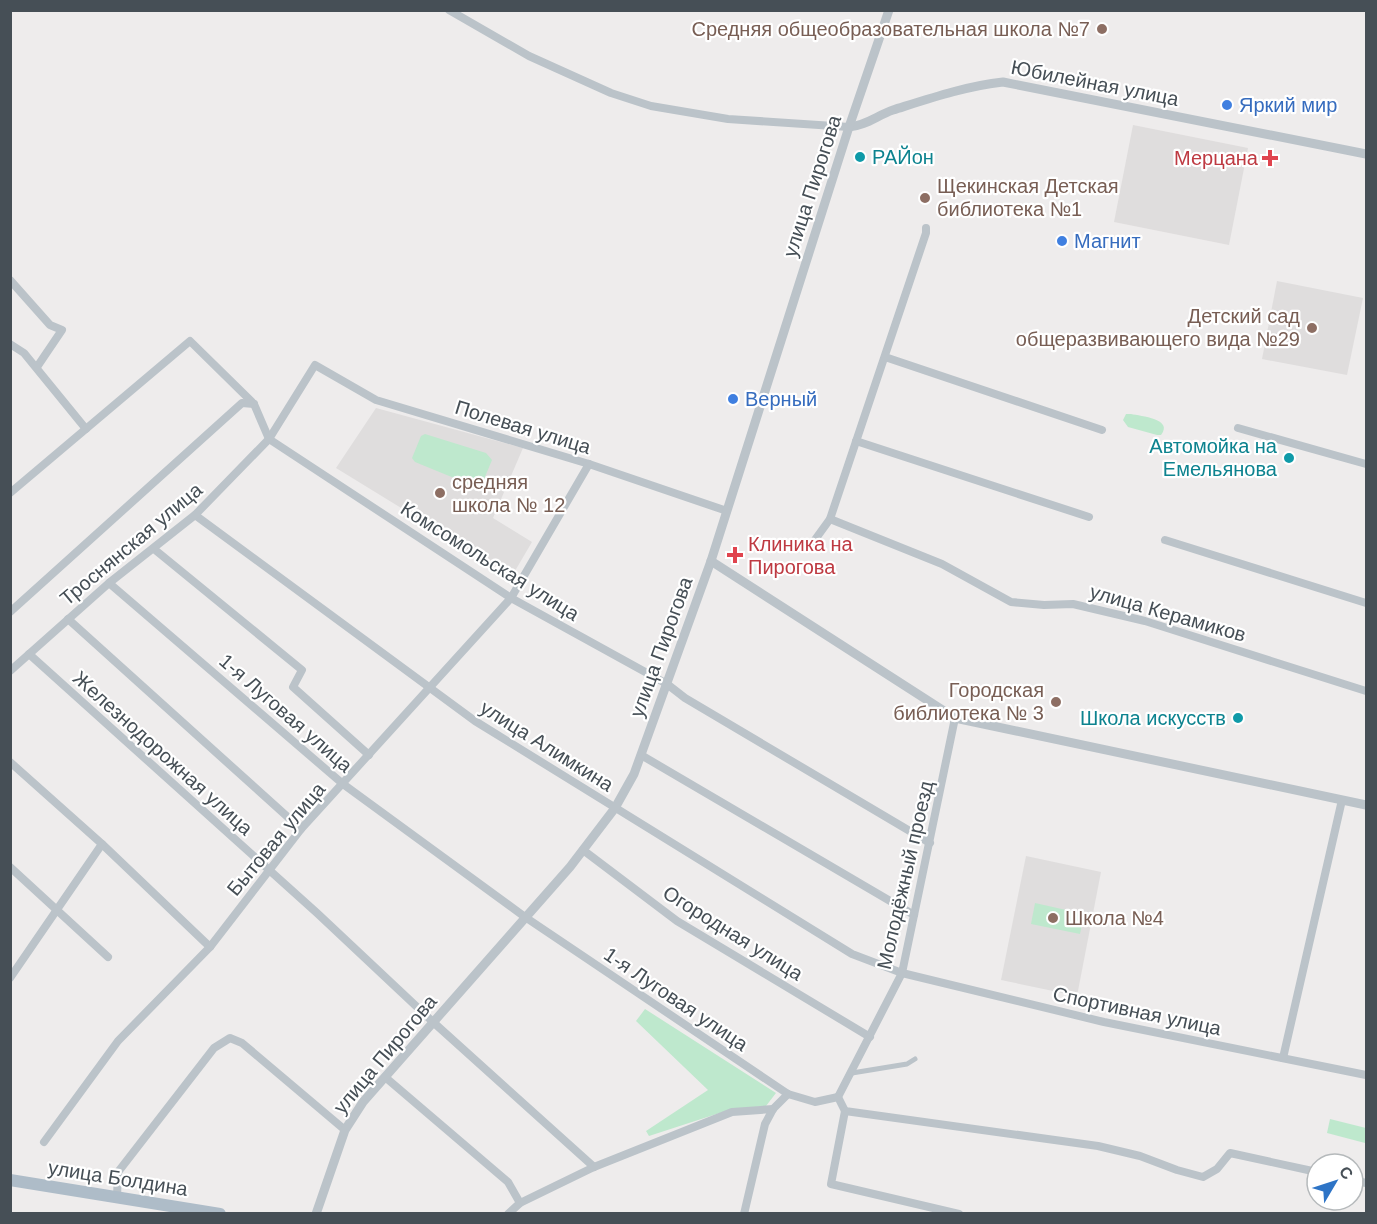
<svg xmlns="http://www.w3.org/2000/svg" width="1377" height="1224" font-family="Helvetica,sans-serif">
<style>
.education{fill:#dfdddd}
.green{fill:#bee8cd}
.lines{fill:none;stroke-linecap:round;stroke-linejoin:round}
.pedestrian{stroke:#bbc3c9;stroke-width:5}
.minor{stroke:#bbc3c9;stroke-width:8}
.tertiary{stroke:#bbc3c9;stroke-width:9}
.primary{stroke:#aebcc8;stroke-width:12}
.education-dot{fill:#8d6e63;stroke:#fff;stroke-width:2}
.shop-dot{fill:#3f7fe0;stroke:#fff;stroke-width:2}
.culture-dot{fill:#0f9aa8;stroke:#fff;stroke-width:2}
.health-dot{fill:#e0444e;stroke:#fff;stroke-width:2}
.labels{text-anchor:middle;stroke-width:4.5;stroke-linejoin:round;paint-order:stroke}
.education-label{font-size:20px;fill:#785e54;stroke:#fff;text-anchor:end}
.street-label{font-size:20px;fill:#464f56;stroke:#fff}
.shop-label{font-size:20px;fill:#366cbe;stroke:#fff;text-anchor:start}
.culture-label{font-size:20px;fill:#0d838f;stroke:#fff;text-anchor:end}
.health-label{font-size:20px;fill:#be3a42;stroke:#fff;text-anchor:end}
</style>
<rect width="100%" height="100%" fill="#eeecec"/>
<g class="education">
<polygon points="1133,125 1248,148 1229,245 1114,222"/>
<polygon points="1277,281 1363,298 1347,375 1262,359"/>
<polygon points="376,408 523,448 493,518 532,542 512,576 336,468"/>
<polygon points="1026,856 1101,872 1077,996 1001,980"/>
</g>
<g class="green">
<path d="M 1126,414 L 1131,414 C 1141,416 1174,419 1161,435 L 1157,435 L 1128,427 L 1123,420 Z"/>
<polygon points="425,434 486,453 492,460 482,484 476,487 415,462 412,458 421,436"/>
<polygon points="1035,903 1084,914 1080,934 1031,924"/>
<polygon points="645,1009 776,1093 766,1106 732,1109 649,1136 646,1131 708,1090 636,1021"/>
<polygon points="1330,1119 1366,1128 1365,1143 1327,1133"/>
</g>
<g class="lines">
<polyline class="pedestrian" points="852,1073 907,1064 915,1059"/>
<g class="minor">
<polyline points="449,10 529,56 611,93 651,106 728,119 849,127"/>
<polyline points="10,280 50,325 62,330 37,367"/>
<polyline points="10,344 24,353 86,429"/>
<polyline points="885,357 1102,430"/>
<polyline points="1238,428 1366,464"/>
<polyline points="856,441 1089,517"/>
<polyline points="10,493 190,341 254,404 269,439 511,598 667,684 685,698 930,843"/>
<polyline points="195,515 475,721 852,954 902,973 1104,1022 1366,1075"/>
<polyline points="830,519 942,564 1011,602 1044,605 1073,604 1145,621 1366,691"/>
<polyline points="1165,540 1366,603"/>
<polyline points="809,548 830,519 926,233 926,228"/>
<polyline points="154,549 302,670 293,687 369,755"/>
<polyline points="109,583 343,784 525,917 788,1094 815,1102 838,1097 845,1111 1098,1146 1140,1156 1177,1170 1203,1177 1217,1169 1230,1153 1317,1172"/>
<polyline points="10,612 242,403 254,404"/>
<polyline points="68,619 301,829"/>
<polyline points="29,654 317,913 433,1022 594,1167"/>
<polyline points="10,671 109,583 195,515 269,439 315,365 376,400 589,464 727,511"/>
<polyline points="641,755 914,915"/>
<polyline points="10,762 102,844 210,947"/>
<polyline points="583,850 677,921 870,1037"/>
<polyline points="10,867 108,957"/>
<polyline points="10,978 102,844"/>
<polyline points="1283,1058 1342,800"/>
<polyline points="385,1077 508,1182 520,1203"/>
<polyline points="838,1097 902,973 955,718"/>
<polyline points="845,1111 831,1184 959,1214"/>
<polyline points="44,1142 118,1041 210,947 301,829 511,598 589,464"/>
<polyline points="1353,1180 1366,1183"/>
<polyline points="117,1197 118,1172 214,1048 230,1038 242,1043 345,1130"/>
<polyline points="508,1214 520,1203 594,1167 732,1112 773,1109"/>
<polyline points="744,1214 765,1124 773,1109 788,1094"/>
</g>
<g class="tertiary">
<path d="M 849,127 C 865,126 878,115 893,110 C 928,99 966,86 1003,82 L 1366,154"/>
<polyline points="711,561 955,718 1366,805"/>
<polyline points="316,1214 345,1130 363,1102 570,867 615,808 634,774 711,561 849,127 889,10"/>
</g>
<polyline class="primary" points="10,1180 220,1214"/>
</g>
<g class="education-dot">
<circle cx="1102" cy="29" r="6"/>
<circle cx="925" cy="198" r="6"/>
<circle cx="1312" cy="328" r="6"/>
<circle cx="440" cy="493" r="6"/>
<circle cx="1056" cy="702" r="6"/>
<circle cx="1053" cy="918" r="6"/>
</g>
<g class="shop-dot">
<circle cx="1227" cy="105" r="6"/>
<circle cx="1062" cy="241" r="6"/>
<circle cx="733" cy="399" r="6"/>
</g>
<g class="culture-dot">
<circle cx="860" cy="157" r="6"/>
<circle cx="1289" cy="458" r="6"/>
<circle cx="1238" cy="718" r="6"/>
</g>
<g class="health-dot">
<path d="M1267 149h6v6h6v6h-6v6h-6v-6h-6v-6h6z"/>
<path d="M732 546h6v6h6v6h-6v6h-6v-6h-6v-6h6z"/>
</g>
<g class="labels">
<g class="education-label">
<text x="1090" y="36">Средняя общеобразовательная школа №7</text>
<text x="937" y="193" text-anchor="start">Щекинская Детская<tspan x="937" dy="23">библиотека №1</tspan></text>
<text x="1300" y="323">Детский сад<tspan x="1300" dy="23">общеразвивающего вида №29</tspan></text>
<text x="452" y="489" text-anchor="start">средняя<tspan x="452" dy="23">школа № 12</tspan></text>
<text x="1044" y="697">Городская<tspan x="1044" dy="23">библиотека № 3</tspan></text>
<text x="1065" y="925" text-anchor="start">Школа №4</text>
</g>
<g class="street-label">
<text transform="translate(1095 83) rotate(11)" y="7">Юбилейная улица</text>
<text transform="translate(812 186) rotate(-72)" y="7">улица Пирогова</text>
<text transform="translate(523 427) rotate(17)" y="7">Полевая улица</text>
<text transform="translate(131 544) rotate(-40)" y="7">Троснянская улица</text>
<text transform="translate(490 561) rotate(32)" y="7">Комсомольская улица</text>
<text transform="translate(1168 613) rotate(16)" y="7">улица Керамиков</text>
<text transform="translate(661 647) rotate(-70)" y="7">улица Пирогова</text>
<text transform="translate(286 713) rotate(41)" y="7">1-я Луговая улица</text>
<text transform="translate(547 746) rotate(32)" y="7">улица Алимкина</text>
<text transform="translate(163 753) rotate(42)" y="7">Железнодорожная улица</text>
<text transform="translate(276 839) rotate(-50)" y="7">Бытовая улица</text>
<text transform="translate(905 875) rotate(-77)" y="7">Молодёжный проезд</text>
<text transform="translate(733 933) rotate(32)" y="7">Огородная улица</text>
<text transform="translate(676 999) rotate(34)" y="7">1-я Луговая улица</text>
<text transform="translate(1137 1011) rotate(12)" y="7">Спортивная улица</text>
<text transform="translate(385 1054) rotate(-50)" y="7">улица Пирогова</text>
<text transform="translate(118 1178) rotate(9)" y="7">улица Болдина</text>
</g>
<g class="shop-label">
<text x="1239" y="112">Яркий мир</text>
<text x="1074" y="248">Магнит</text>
<text x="745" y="406">Верный</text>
</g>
<g class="culture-label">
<text x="872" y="164" text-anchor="start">РАЙон</text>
<text x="1277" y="453">Автомойка на<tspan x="1277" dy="23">Емельянова</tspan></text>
<text x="1226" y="725">Школа искусств</text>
</g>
<g class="health-label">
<text x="1258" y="165">Мерцана</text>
<text x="748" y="551" text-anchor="start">Клиника на<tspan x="748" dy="23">Пирогова</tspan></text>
</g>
</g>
<rect width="1377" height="1224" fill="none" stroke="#464f56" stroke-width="24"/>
<g transform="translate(1335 1182) rotate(51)"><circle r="28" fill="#ffffff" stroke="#b5b9bb" stroke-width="1.5"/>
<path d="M0-4.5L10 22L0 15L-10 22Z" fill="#2e74c6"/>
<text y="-9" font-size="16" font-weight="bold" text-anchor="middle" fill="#464f56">С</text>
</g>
</svg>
